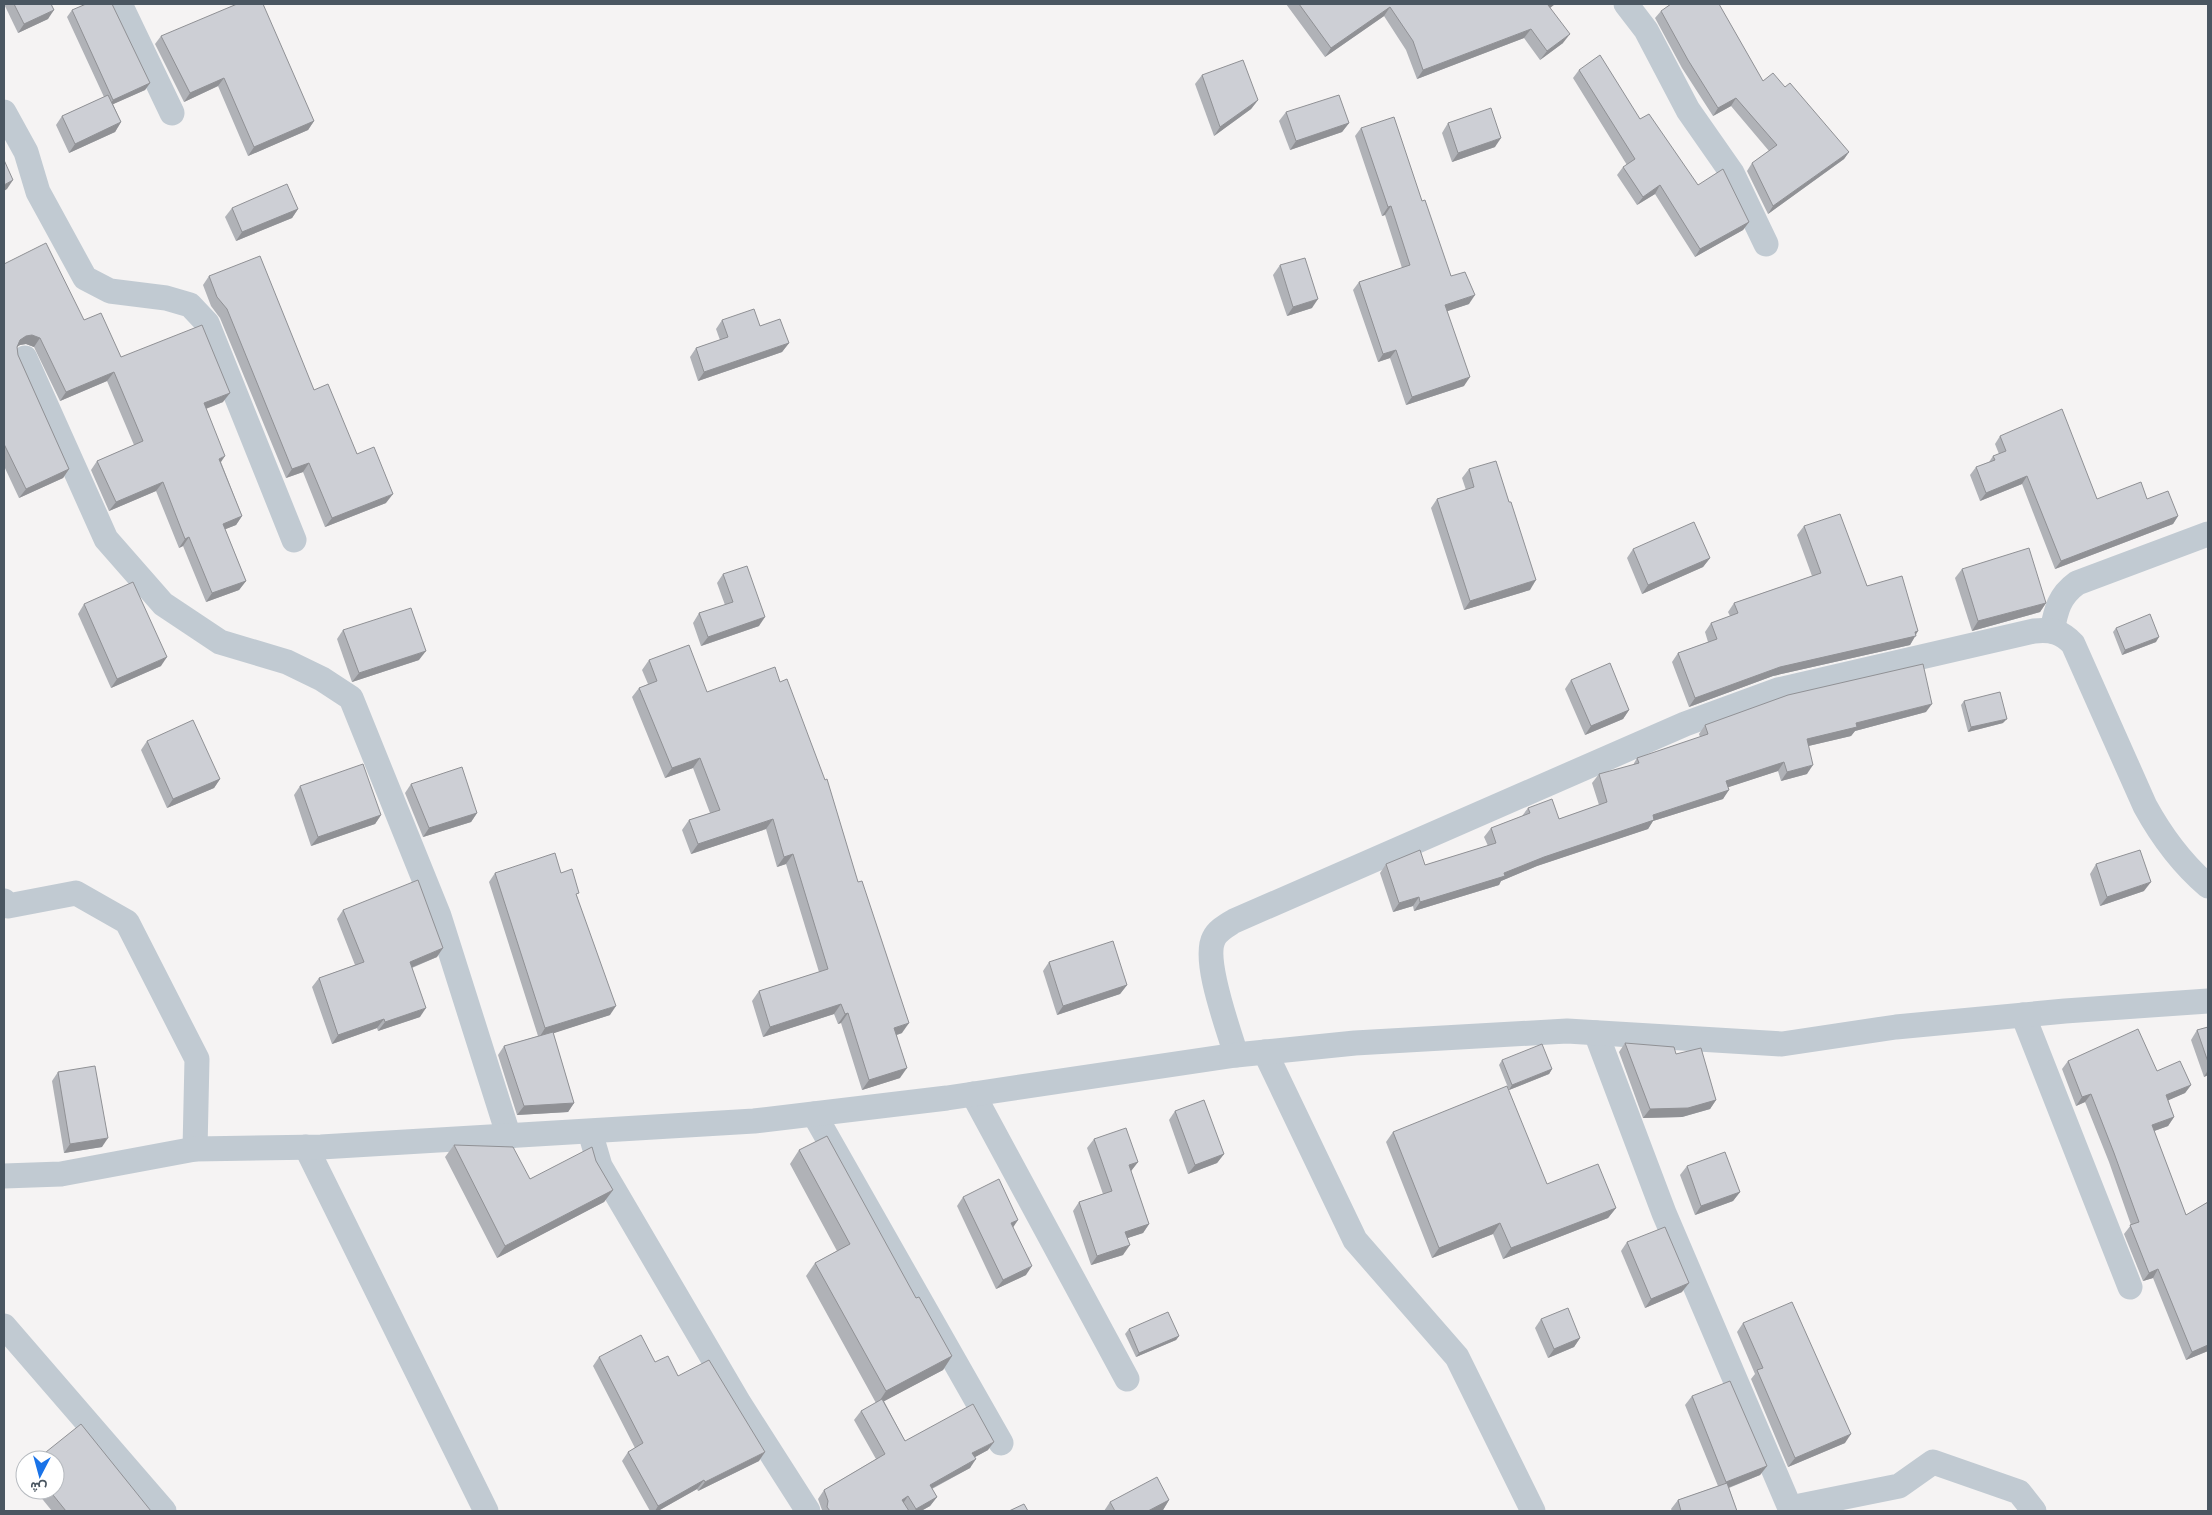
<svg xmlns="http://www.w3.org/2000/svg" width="2212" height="1515" font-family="'Varela Round',Vazirmatn,sans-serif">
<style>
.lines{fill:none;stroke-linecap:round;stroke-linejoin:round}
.minor{stroke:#c1cad2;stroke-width:25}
.wall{fill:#b0b2b7}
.shaded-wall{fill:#909195}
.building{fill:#cdcfd5;stroke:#909195}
</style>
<rect width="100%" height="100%" fill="#f5f3f3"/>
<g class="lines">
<g class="minor">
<polyline points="120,4 172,113"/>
<polyline points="1626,4 1646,30 1688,110 1732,173 1766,244"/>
<polyline points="4,112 26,152 38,192 85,278 110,291 166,298 190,305 207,323 294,540"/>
<polyline points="25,358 106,539 163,604 220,642 287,662 322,679 351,698 439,916 509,1137"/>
<path d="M 2052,631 C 2056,610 2059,596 2077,583 L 2208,534"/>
<polyline points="4,901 8,906 76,893 127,922 197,1059 195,1149"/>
<polyline points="2023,1015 2130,1287"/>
<polyline points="1596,1033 1664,1213 1790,1508 1899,1486 1933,1462 2019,1492 2034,1511"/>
<polyline points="1265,1052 1355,1240 1457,1357 1533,1511"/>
<path d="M 1236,1055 C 1229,1030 1202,960 1214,938 C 1218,930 1226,926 1234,921 L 1685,724 L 1778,690 L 2034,631 C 2051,629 2062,632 2073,644 L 2145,806 C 2162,837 2181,863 2208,886"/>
<polyline points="973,1094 1127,1379"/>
<polyline points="814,1114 1001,1443"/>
<polyline points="590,1132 600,1166 739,1403 808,1511"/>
<polyline points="306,1147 486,1511"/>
<polyline points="4,1176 61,1174 195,1149 321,1147 754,1121 947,1098 1236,1055 1355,1043 1567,1031 1782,1044 1896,1027 2065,1011 2208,1001"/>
<polyline points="4,1326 164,1511"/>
</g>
</g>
<g class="wall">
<polygon points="4,4 51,4 48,19 18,33"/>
<polygon points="1286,4 1555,4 1550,8 1563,43 1540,60 1524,38 1417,79 1406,50 1384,16 1325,57"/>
<polygon points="72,10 150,83 145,90 113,104 121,122 115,132 69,153 56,125 62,116 104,97 67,17"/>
<polygon points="1661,11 1763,81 1785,87 1849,152 1844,159 1768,214 1747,171 1752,163 1769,151 1731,106 1713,116 1682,68 1655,18"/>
<polygon points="161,36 314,121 308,130 248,156 218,86 184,102 155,44"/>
<polygon points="1579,70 1640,119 1698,185 1749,222 1743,230 1695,257 1655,194 1637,205 1617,175 1623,167 1627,165 1573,78"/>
<polygon points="1202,75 1258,100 1251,109 1214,136 1195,84"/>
<polygon points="1286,112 1349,123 1342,132 1290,150 1279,121"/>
<polygon points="1448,123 1495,147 1452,162 1442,133"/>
<polygon points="1361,128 1422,201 1451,276 1469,304 1447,311 1464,386 1406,405 1390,358 1378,362 1353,290 1359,282 1402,268 1385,215 1382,216 1355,136"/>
<polygon points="232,208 298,209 292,218 236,241 225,217"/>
<polygon points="4,264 84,320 121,357 223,402 206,409 221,462 242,516 236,525 225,529 246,581 239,590 206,602 183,546 179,548 156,491 109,511 91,470 97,461 134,445 107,381 60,401 34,347 26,344 20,345 17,346 18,355 69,469 63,478 19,498 4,466"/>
<polygon points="1280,265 1312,308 1287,316 1273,275"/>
<polygon points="209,276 314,390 357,454 386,503 325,527 303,472 286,478 220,318 211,306 203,285"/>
<polygon points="722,320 789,343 782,352 698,381 690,357 696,348 720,340 716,329"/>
<polygon points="2000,436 2097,499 2147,499 2178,516 2173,524 2055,569 2022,484 1980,501 1970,475 1976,467 1989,462 1993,456 1999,454 1995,444"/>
<polygon points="1469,469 1509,502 1530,590 1464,610 1431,508 1437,499 1466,490 1462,478"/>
<polygon points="1804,526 1867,586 1916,635 1910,645 1773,676 1689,707 1672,662 1678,653 1708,642 1705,632 1711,623 1730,616 1728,612 1734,603 1812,576 1797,535"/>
<polygon points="1633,549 1710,558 1703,567 1642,594 1627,558"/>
<polygon points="1962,569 2046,603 2040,612 1972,631 1955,578"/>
<polygon points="723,574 759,626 701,646 693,623 699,613 725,605 717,583"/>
<polygon points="84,604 161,666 111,688 78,614"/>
<polygon points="2116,628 2156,642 2122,655 2113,632"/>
<polygon points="343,630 419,660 352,682 337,639"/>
<polygon points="649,660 707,692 902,1033 897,1035 900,1078 862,1090 841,1023 838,1024 834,1014 763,1037 752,1001 759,991 819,972 786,864 777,867 766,829 691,854 682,830 689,820 710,813 693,768 665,778 632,697 639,688 648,684 642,670"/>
<polygon points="1571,680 1629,710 1623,719 1585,735 1565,689"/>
<polygon points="1964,701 2003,723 1968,732 1961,705"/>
<polygon points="1926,712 1855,731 1851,736 1808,746 1807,774 1781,781 1778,771 1728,787 1723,799 1653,821 1648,829 1537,866 1501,881 1499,885 1414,911 1413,906 1393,912 1380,873 1386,864 1425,865 1488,846 1484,837 1491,828 1522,816 1528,808 1559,819 1599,805 1592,783 1599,774 1633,765 1637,758 1700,737 1699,734 1705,725"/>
<polygon points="147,741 220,779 214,788 167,808 141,750"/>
<polygon points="411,784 477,813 471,822 423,837 405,793"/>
<polygon points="300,786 381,815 375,824 311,846 294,795"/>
<polygon points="2096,864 2144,891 2100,906 2090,874"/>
<polygon points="495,873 561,873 577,896 610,1015 553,1033 574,1103 568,1112 517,1115 498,1055 504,1046 538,1036 489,882"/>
<polygon points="343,910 437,957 412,968 420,1017 378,1031 377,1028 332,1044 312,987 319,978 355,965 337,919"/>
<polygon points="1049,962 1127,985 1120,994 1057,1015 1043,971"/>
<polygon points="2208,1027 2208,1075 2204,1077 2191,1040 2197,1030"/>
<polygon points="1625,1043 1716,1100 1710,1109 1682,1117 1643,1118 1619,1052"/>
<polygon points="1502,1060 1552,1069 1549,1074 1509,1090 1499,1065"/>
<polygon points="2068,1061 2157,1071 2191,1085 2185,1093 2168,1100 2174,1117 2168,1126 2154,1131 2186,1215 2208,1202 2208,1351 2186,1360 2153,1278 2143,1281 2124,1234 2131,1225 2109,1162 2085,1102 2076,1106 2062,1069"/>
<polygon points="58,1072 102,1147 64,1153 52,1081"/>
<polygon points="1175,1111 1224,1154 1217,1163 1188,1174 1169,1120"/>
<polygon points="1393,1132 1547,1184 1616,1208 1608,1218 1503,1259 1493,1234 1432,1258 1386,1142"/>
<polygon points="1094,1139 1138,1162 1131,1171 1149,1224 1143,1233 1127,1238 1123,1255 1091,1265 1073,1211 1079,1202 1103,1194 1087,1148"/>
<polygon points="454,1145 530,1179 596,1161 613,1190 604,1202 497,1258 445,1157"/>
<polygon points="799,1150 916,1298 952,1356 943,1370 884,1401 905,1441 988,1450 975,1457 970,1468 932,1489 937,1497 930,1506 921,1511 822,1511 822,1510 818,1499 824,1490 876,1459 854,1420 861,1411 876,1403 806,1276 815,1263 837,1251 790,1164"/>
<polygon points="1687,1166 1740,1192 1733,1201 1695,1215 1680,1175"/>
<polygon points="963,1197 1013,1227 1026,1275 996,1289 957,1206"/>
<polygon points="1627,1242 1682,1292 1645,1308 1621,1251"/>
<polygon points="1541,1319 1580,1338 1574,1347 1548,1358 1535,1328"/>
<polygon points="1743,1323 1845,1443 1788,1467 1751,1379 1755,1374 1737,1332"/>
<polygon points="1129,1329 1179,1336 1176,1340 1136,1357 1125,1334"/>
<polygon points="599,1357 655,1362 678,1376 759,1461 698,1491 697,1489 658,1511 650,1511 622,1461 628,1452 635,1448 593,1366"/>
<polygon points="1692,1396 1767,1466 1760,1475 1729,1488 1737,1511 1672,1511 1671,1509 1678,1500 1718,1486 1685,1405"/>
<polygon points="35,1490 55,1490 151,1511 52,1511"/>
<polygon points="1169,1500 1163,1510 1160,1511 1104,1511 1110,1502"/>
</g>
<g class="shaded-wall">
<polygon points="1549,4 1555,4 1542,14"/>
<polygon points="1390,7 1384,16 1325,57 1331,48"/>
<polygon points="54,10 48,19 18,33 24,24"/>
<polygon points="1531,29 1524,38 1417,79 1423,70"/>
<polygon points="1570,34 1563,43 1540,60 1547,51"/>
<polygon points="224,78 218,86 184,102 190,93"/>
<polygon points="150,83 145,90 109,106 113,100"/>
<polygon points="1736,98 1731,106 1713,116 1718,108"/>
<polygon points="1258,100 1251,109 1214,136 1220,127"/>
<polygon points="314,121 308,130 248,156 254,147"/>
<polygon points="121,122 115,132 69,153 75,144"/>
<polygon points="1349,123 1342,132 1290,150 1296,141"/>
<polygon points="1501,138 1495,147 1452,162 1458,153"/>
<polygon points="1849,152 1844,159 1768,214 1773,206"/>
<polygon points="13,180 7,189 4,191 4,185"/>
<polygon points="1660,185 1655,194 1637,205 1643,197"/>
<polygon points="1391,206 1385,215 1382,216 1388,207"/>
<polygon points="298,209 292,218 236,241 242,232"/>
<polygon points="1749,222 1743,230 1695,257 1700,249"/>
<polygon points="1475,295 1469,304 1439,314 1445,305"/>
<polygon points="1318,299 1312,308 1287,316 1293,307"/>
<polygon points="32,335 40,338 34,347 26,344 20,345 14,349 20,340 26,336"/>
<polygon points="789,343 782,352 698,381 704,372"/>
<polygon points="1396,350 1390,358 1378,362 1383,354"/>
<polygon points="114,372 107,381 60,401 66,392"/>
<polygon points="1470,377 1464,386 1406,405 1412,397"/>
<polygon points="230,393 223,402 197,412 204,403"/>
<polygon points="225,456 219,465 219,459"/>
<polygon points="309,463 303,472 286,478 292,469"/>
<polygon points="69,469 63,478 19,498 26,489"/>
<polygon points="2027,476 2022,484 1980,501 1986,493"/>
<polygon points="163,482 156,491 109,511 116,502"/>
<polygon points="393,494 386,503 325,527 332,518"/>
<polygon points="242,516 236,525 216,533 223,524"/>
<polygon points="2178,516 2173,524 2055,569 2061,561"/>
<polygon points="189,537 183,546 179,548 185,539"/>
<polygon points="1710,558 1703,567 1642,594 1648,585"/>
<polygon points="1536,580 1530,590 1464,610 1470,601"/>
<polygon points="246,581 239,590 206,602 212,593"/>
<polygon points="2046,603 2040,612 1972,631 1978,621"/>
<polygon points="765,617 759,626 701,646 708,637"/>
<polygon points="1918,631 1910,645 1773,676 1689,707 1695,698 1780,667"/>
<polygon points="2159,637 2156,642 2122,655 2125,650"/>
<polygon points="426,651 419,660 352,682 359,673"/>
<polygon points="167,657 161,666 111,688 117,679"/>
<polygon points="1932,704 1926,712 1855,731 1851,736 1800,748 1807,739 1856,723"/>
<polygon points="1629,710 1623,719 1585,735 1591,726"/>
<polygon points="2007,719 2003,723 1968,732 1971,727"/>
<polygon points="700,758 693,768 665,778 672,768"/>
<polygon points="1784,762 1778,771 1720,790 1726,781"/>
<polygon points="1813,765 1807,774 1781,781 1787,772"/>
<polygon points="220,779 214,788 167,808 173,799"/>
<polygon points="1729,790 1723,799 1653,821 1648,829 1537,866 1501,881 1499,885 1414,911 1420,902 1544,857 1653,815"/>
<polygon points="477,813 471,822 423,837 429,828"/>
<polygon points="381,815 375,824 311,846 318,837"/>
<polygon points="773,819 766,829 691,854 698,844"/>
<polygon points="793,854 786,864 777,867 784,857"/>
<polygon points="2151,882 2144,891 2100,906 2107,897"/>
<polygon points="1419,897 1413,906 1393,912 1399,903"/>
<polygon points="443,948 437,957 403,971 410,962"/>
<polygon points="1127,985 1120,994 1057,1015 1063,1006"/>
<polygon points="841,1004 834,1014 763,1037 770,1027"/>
<polygon points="616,1006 610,1015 539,1038 545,1028"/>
<polygon points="426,1008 420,1017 378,1031 385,1022"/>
<polygon points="848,1013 841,1023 838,1024 845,1014"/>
<polygon points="384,1019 377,1028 332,1044 338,1035"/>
<polygon points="909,1023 902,1033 887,1038 894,1028"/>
<polygon points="907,1068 900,1078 862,1090 869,1080"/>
<polygon points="1552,1069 1549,1074 1509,1090 1512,1085"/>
<polygon points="2208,1070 2208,1075 2204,1077"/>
<polygon points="2191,1085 2185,1093 2160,1104 2166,1095"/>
<polygon points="2091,1094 2085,1102 2076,1106 2082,1097"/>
<polygon points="1716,1100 1710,1109 1682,1117 1643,1118 1650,1109"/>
<polygon points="574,1103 568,1112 517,1115 524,1106"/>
<polygon points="2174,1117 2168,1126 2146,1134 2152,1125"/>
<polygon points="108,1138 102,1147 64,1153 70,1144"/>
<polygon points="1224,1154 1217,1163 1188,1174 1195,1165"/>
<polygon points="1138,1162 1131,1171 1129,1165"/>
<polygon points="613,1190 604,1202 497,1258 505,1246"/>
<polygon points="1740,1192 1733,1201 1695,1215 1701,1206"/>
<polygon points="1616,1208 1608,1218 1503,1259 1511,1248"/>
<polygon points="1018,1220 1012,1229 1011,1223"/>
<polygon points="1500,1223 1493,1234 1432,1258 1439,1248"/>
<polygon points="1149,1224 1143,1233 1119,1241 1125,1232"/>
<polygon points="1130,1245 1123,1255 1091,1265 1097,1256"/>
<polygon points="1032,1266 1026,1275 996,1289 1003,1280"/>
<polygon points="2158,1269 2153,1278 2143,1281 2149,1273"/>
<polygon points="1689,1283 1682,1292 1645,1308 1651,1299"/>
<polygon points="1179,1336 1176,1340 1136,1357 1139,1353"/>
<polygon points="1580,1338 1574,1347 1548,1358 1554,1349"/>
<polygon points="2208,1345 2208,1351 2186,1360 2192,1352"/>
<polygon points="952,1356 943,1370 877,1405 886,1391"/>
<polygon points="1851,1434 1845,1443 1788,1467 1795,1458"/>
<polygon points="994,1442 988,1450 966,1462 972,1453"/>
<polygon points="765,1452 759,1461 698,1491 705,1482"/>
<polygon points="976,1459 970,1468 923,1493 930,1485"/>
<polygon points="1767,1466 1760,1475 1720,1491 1726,1482"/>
<polygon points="704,1480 697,1489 658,1511 655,1511 658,1506"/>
<polygon points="908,1496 902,1505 902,1500"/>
<polygon points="937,1497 930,1506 921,1511 914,1511 916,1509"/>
<polygon points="1169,1500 1163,1510 1160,1511 1148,1511"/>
</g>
<g class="building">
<polygon points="14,4 51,4 54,10 24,24"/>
<polygon points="86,4 112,4 150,83 113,100 72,10"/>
<polygon points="237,4 263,4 314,121 254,147 224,78 190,93 161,36"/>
<polygon points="1299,4 1549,4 1548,5 1570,34 1547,51 1531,29 1423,70 1413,41 1390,7 1331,48"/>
<polygon points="1671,4 1719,4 1763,81 1773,73 1785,87 1790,83 1849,152 1773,206 1752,163 1777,145 1736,98 1718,108 1688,60 1661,11"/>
<polygon points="1600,55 1640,119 1649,114 1698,185 1723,169 1749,222 1700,249 1660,185 1643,197 1623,167 1635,159 1579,70"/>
<polygon points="1243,60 1258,100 1220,127 1202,75"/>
<polygon points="108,95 121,122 75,144 62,116"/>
<polygon points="1339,95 1349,123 1296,141 1286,112"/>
<polygon points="1491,108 1501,138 1458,153 1448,123"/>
<polygon points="1394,117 1422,201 1425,200 1451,276 1465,272 1475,295 1445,305 1470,377 1412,397 1396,350 1383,354 1359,282 1410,265 1391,206 1388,207 1361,128"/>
<polygon points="4,160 13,180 4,185"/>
<polygon points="287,184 298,209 242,232 232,208"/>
<polygon points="46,243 84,320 101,313 121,357 202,325 230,393 204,403 225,456 219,459 242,516 223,524 246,581 212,593 189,537 185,539 163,482 116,502 97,461 143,441 114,372 66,392 40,338 32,335 26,336 20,340 17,347 18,355 69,469 26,489 4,444 4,264"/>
<polygon points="260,256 314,390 328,384 357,454 374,447 393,494 332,518 309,463 292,469 227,309 217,297 209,276"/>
<polygon points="1305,258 1318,299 1293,307 1280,265"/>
<polygon points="754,309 760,326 780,319 789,343 704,372 696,348 728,337 722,320"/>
<polygon points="2062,409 2097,499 2141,482 2147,499 2168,491 2178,516 2061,561 2027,476 1986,493 1976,467 1995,460 1993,456 2006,451 2000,436"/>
<polygon points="1496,461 1509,502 1511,502 1536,580 1470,601 1437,499 1474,487 1469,469"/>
<polygon points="1840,514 1867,586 1902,576 1918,631 1915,632 1916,636 1780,667 1695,698 1678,653 1717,639 1711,623 1738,613 1734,603 1821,573 1804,526"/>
<polygon points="1694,522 1710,558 1648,585 1633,549"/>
<polygon points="2029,548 2046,603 1978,621 1962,569"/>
<polygon points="747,566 765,617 708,637 699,613 733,602 723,574"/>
<polygon points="133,582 167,657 117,679 84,604"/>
<polygon points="411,608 426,651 359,673 343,630"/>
<polygon points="2150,614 2159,637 2125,650 2116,628"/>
<polygon points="689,645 707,692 775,667 780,682 787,679 825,780 827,779 858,882 862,881 909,1023 894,1028 907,1068 869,1080 848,1013 845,1014 841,1004 770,1027 759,991 828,969 793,854 784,857 773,819 698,844 689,820 720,810 700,758 672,768 639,688 657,681 649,660"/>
<polygon points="1610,663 1629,710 1591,726 1571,680"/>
<polygon points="1923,664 1932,704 1856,723 1857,727 1807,739 1813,765 1787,772 1784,762 1726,781 1729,790 1653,815 1654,820 1544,857 1504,873 1505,876 1420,902 1419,897 1399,903 1386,864 1420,850 1425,865 1496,843 1491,828 1530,813 1528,808 1552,799 1559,819 1607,802 1599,774 1639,763 1637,758 1708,734 1705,725 1788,695"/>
<polygon points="2000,692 2007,719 1971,727 1964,701"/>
<polygon points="193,720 220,779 173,799 147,741"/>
<polygon points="363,764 381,815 318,837 300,786"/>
<polygon points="462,767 477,813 429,828 411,784"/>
<polygon points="2140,850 2151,882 2107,897 2096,864"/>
<polygon points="555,853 561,873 572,869 579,893 576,894 616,1006 545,1028 495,873"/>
<polygon points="418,880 443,948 410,962 426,1008 385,1022 384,1019 338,1035 319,978 364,962 343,910"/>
<polygon points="1113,941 1127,985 1063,1006 1049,962"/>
<polygon points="2208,1027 2208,1062 2197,1030"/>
<polygon points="2138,1029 2157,1071 2180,1061 2191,1085 2166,1095 2174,1117 2152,1125 2186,1215 2208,1202 2208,1345 2192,1352 2158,1269 2149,1273 2130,1225 2139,1222 2114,1153 2091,1094 2082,1097 2068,1061"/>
<polygon points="553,1032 574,1103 524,1106 504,1046"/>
<polygon points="1625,1043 1674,1047 1676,1054 1701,1048 1716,1100 1688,1108 1650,1109"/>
<polygon points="1542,1044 1552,1069 1512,1085 1502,1060"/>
<polygon points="95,1066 108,1138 70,1144 58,1072"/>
<polygon points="1507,1086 1547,1184 1598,1164 1616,1208 1511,1248 1500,1223 1439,1248 1393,1132"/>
<polygon points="1204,1100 1224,1154 1195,1165 1175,1111"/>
<polygon points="1126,1128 1138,1162 1129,1165 1149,1224 1125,1232 1130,1245 1097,1256 1079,1202 1112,1191 1094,1139"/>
<polygon points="827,1136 916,1298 919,1297 952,1356 886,1391 815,1263 850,1244 799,1150"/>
<polygon points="454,1145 513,1147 530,1179 592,1147 596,1161 613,1190 505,1246"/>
<polygon points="1725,1152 1740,1192 1701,1206 1687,1166"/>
<polygon points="999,1179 1018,1220 1011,1223 1032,1266 1003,1280 963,1197"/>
<polygon points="1665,1227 1689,1283 1651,1299 1627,1242"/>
<polygon points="1792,1302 1851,1434 1795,1458 1757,1370 1763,1368 1743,1323"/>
<polygon points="1568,1308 1580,1338 1554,1349 1541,1319"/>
<polygon points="1168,1312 1179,1336 1139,1353 1129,1329"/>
<polygon points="641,1335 655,1362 668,1356 678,1376 709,1360 765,1452 705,1482 704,1480 658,1506 628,1452 643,1443 599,1357"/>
<polygon points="1730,1381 1767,1466 1726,1482 1692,1396"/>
<polygon points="882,1399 905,1441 973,1404 994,1442 972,1453 976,1459 930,1485 937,1497 916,1509 908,1496 902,1500 909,1511 830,1511 827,1507 828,1501 824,1490 885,1454 861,1411"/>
<polygon points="81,1424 151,1511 66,1511 49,1490 55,1490 55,1460 36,1460"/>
<polygon points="1157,1477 1169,1500 1148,1511 1115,1511 1110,1502"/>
<polygon points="1727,1483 1737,1511 1681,1511 1678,1500"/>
<polygon points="1024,1504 1028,1511 1009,1511"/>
</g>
<rect width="2212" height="1515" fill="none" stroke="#4a5661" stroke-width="10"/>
<g transform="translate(40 1475) rotate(186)"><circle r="24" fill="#ffffff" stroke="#b7bbc0"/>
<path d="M0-4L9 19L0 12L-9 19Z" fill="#1a73e8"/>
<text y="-8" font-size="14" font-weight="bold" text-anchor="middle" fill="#4a5661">ش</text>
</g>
</svg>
